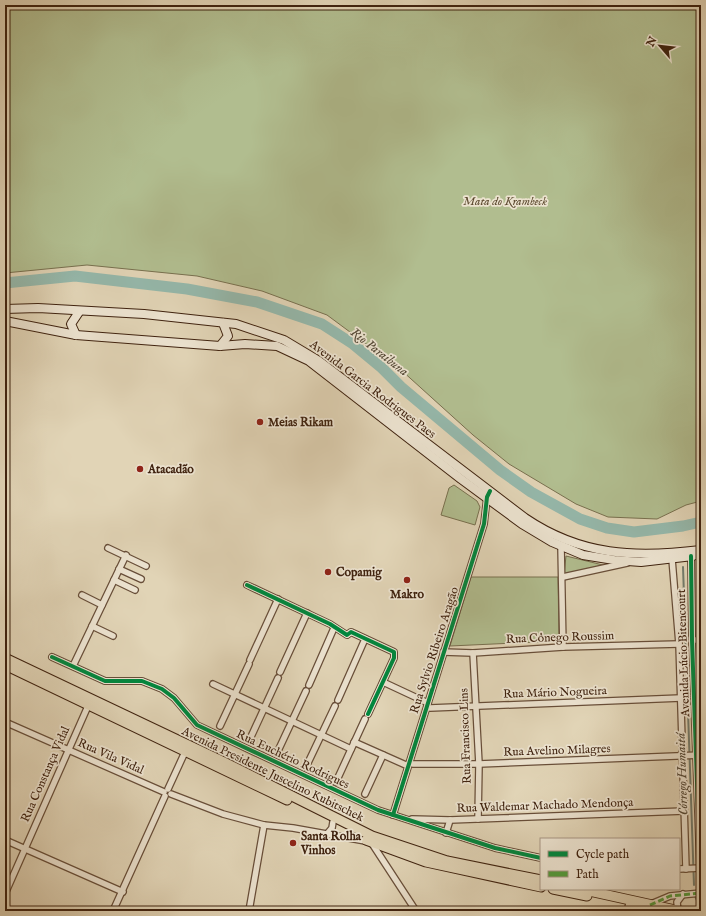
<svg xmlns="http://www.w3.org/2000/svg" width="706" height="916" font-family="'IM FELL English',serif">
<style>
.green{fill:#b1bd8f;stroke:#78704f}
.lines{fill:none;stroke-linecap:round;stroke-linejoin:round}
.stream{stroke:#737c6d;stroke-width:2}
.river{stroke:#95b8ab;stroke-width:11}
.minor-casing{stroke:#684e39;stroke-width:8}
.secondary-casing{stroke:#3f220f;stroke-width:10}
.trunk-casing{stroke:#3f220f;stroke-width:11}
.minor{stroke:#ece3d0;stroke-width:5.5}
.secondary{stroke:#ece3d0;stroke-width:8}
.trunk{stroke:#e1d4b6;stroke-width:9}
.quiet{stroke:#539b3c;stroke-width:3;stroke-dasharray:6 3;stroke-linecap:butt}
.cycleway-casing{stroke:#ece3d0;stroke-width:6}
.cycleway{stroke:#00873e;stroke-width:4}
.poi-dot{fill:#8f2418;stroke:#ece3d0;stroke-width:1.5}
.labels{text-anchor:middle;stroke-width:3.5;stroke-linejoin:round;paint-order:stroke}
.park-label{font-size:12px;font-style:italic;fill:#5c492f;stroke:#ece3d0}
.street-label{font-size:12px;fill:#3f220f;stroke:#ece3d0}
.poi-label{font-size:12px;font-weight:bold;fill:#3f220f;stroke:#ece3d0;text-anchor:start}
.water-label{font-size:13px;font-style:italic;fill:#544836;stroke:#ece3d0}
</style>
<rect width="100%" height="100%" fill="#e1d4b6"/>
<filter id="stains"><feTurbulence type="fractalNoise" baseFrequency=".005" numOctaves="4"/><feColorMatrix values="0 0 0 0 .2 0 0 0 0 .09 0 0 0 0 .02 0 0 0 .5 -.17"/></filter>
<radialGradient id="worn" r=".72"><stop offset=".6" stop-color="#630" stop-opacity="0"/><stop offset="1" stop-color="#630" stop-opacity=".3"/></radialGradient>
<g class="green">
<polygon points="5,5 701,5 701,501 686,505 657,519 608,517 576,504 509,464 473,435 400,369 327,315 262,291 197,276 87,265 5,273"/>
<polygon points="454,485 477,501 480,507 475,525 441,515 449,488"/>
<polygon points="566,556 603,565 564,575"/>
<polygon points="471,577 558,577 559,641 450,646"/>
</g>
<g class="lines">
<g class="stream">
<polyline points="683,567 694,885"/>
<polyline points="695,896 699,905"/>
</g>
<polyline class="river" points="5,283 75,276 187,289 257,302 322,324 353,344 382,368 401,387 500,470 531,492 580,519 607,528 634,532 683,526 701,522"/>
<g class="minor-casing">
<g id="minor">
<polyline points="561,546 563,647"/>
<polyline points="108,548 146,566"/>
<polyline points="691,556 692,640 700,868"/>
<polyline points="672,559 679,644 686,869"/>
<polyline points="119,569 141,579"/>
<polyline points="563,577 627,563"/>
<polyline points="114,580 135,590"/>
<polyline points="247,585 330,624 347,635 351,632 394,652 394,658 368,714"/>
<polyline points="82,595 102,605"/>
<polyline points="92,626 113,636"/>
<polyline points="692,640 701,640"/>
<polyline points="443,652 473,653 563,647 679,644"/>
<polyline points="473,653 479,764 478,819"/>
<polyline points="52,657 105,681 142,681 162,689 174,698 197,725 378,810 495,848 541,858"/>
<polyline points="250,660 278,599"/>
<polyline points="73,666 126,555"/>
<polyline points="280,672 307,613"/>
<polyline points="383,682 428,703"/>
<polyline points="213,684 351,749"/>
<polyline points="309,685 334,628"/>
<polyline points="695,696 701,695"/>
<polyline points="338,700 365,639"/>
<polyline points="430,708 681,698"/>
<polyline points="5,722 164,792"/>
<polyline points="220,726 249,664"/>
<polyline points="250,739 278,678"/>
<polyline points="354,742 408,766"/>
<polyline points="277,753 306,691"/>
<polyline points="413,764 479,764 701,755"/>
<polyline points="306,767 335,706"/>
<polyline points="336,782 365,719"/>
<polyline points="168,789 185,752"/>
<polyline points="171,794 223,814 264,825 293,828 371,842 416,911"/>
<polyline points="365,794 383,755"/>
<polyline points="393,815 484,524 487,497"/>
<polyline points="412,819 450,820 684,811"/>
<polyline points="446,833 450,820"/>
<polyline points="327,834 332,828 333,822"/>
<polyline points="5,840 123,892"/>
<polyline points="679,869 701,868"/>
<polyline points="5,894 88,706"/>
<polyline points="651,904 670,896 701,893"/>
<polyline points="113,911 165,796"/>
<polyline points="249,911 264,825"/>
<polyline points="678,911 677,902 683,894"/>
</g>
</g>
<g class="secondary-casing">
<g id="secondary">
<path d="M 5,309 L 38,308 L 144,314 L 236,324 L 284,340 L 319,361 L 525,518 C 581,556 635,558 701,550"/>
<polyline points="5,321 76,335 220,346 245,344 277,346 309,361 461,479 522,524 552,542 583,555 614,560 641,562 693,556"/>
<polyline points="76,335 71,324 79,312"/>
<polyline points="220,346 228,336 223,323"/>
</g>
</g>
<g class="trunk-casing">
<g id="trunk">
<polyline points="5,658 222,761 372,836 447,861 541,880"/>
<polyline points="5,665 287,800"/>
<polyline points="366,840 426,862 541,887"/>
<polyline points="553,889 587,896"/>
<polyline points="580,889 680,911"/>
<polyline points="630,906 648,911"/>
</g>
</g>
<use href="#minor" class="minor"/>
<use href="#secondary" class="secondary"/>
<use href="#trunk" class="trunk"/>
<polyline class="quiet" points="650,905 670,896 701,893"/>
<g class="cycleway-casing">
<g id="cycleway">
<polyline points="691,556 692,640 700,868"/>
<polyline points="247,585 330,624 347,635 351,632 394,652 394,658 368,714"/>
<polyline points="52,657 105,681 142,681 162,689 174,698 197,725 378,810 495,848 541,858"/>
<polyline points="393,815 484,524 487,497 490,491"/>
</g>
</g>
<use href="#cycleway" class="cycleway"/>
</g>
<g class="poi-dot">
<circle cx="260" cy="422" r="4"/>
<circle cx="140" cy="469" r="4"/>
<circle cx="328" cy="572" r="4"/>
<circle cx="407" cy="580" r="4"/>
<circle cx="293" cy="843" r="4"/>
</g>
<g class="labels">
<g class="park-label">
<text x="505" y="205">Mata do Krambeck</text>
</g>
<g class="street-label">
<text transform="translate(373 389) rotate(37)" y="4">Avenida Garcia Rodrigues Paes</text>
<text transform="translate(560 637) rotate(-2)" y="4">Rua Cônego Roussim</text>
<text transform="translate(434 650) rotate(-72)" y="4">Rua Sylvio Ribeiro Aragão</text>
<text transform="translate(683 653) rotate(-92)" y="4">Avenida Lúcio Bitencourt</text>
<text transform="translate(555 692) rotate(-2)" y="4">Rua Mário Nogueira</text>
<text transform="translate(465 736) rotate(-92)" y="4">Rua Francisco Lins</text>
<text transform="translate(557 750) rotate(-2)" y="4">Rua Avelino Milagres</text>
<text transform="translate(111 756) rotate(24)" y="4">Rua Vila Vidal</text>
<text transform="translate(293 759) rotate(25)" y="4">Rua Euchério Rodrigues</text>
<text transform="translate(45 774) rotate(-66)" y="4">Rua Constança Vidal</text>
<text transform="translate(273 774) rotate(26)" y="4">Avenida Presidente Juscelino Kubitschek</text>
<text transform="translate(545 805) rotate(-2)" y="4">Rua Waldemar Machado Mendonça</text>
</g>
<g class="poi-label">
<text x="268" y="426">Meias Rikam</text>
<text x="148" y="473">Atacadão</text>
<text x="336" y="576">Copamig</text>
<text x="407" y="598" text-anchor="middle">Makro</text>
<text x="301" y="840">Santa Rolha<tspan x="301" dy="14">Vinhos</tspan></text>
</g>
<g class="water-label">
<text transform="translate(380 351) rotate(38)" y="5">Rio Paraibuna</text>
<text transform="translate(681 774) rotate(-92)" y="5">Córrego Humaitá</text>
</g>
</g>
<rect width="706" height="916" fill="none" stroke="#e1d4b6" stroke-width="20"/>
<rect x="6" y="6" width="694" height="904" fill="none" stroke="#3f220f" stroke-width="2"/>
<rect x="10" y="10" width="686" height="896" fill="none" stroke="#3f220f"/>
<rect x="540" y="838" width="140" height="52" fill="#ece3d0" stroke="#a79683"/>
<rect x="548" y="851" width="20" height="6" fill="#00873e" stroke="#a79683"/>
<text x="576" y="858" font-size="12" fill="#3f220f">Cycle path</text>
<rect x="548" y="871" width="20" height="6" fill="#539b3c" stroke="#a79683"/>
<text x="576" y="878" font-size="12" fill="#3f220f">Path</text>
<g transform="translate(660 46) rotate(298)" stroke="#ece3d0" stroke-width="3" paint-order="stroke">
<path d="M0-3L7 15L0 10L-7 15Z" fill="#3f220f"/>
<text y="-6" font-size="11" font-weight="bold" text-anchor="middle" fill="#3f220f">N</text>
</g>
<rect width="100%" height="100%" filter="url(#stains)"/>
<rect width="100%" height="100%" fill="url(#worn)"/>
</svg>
